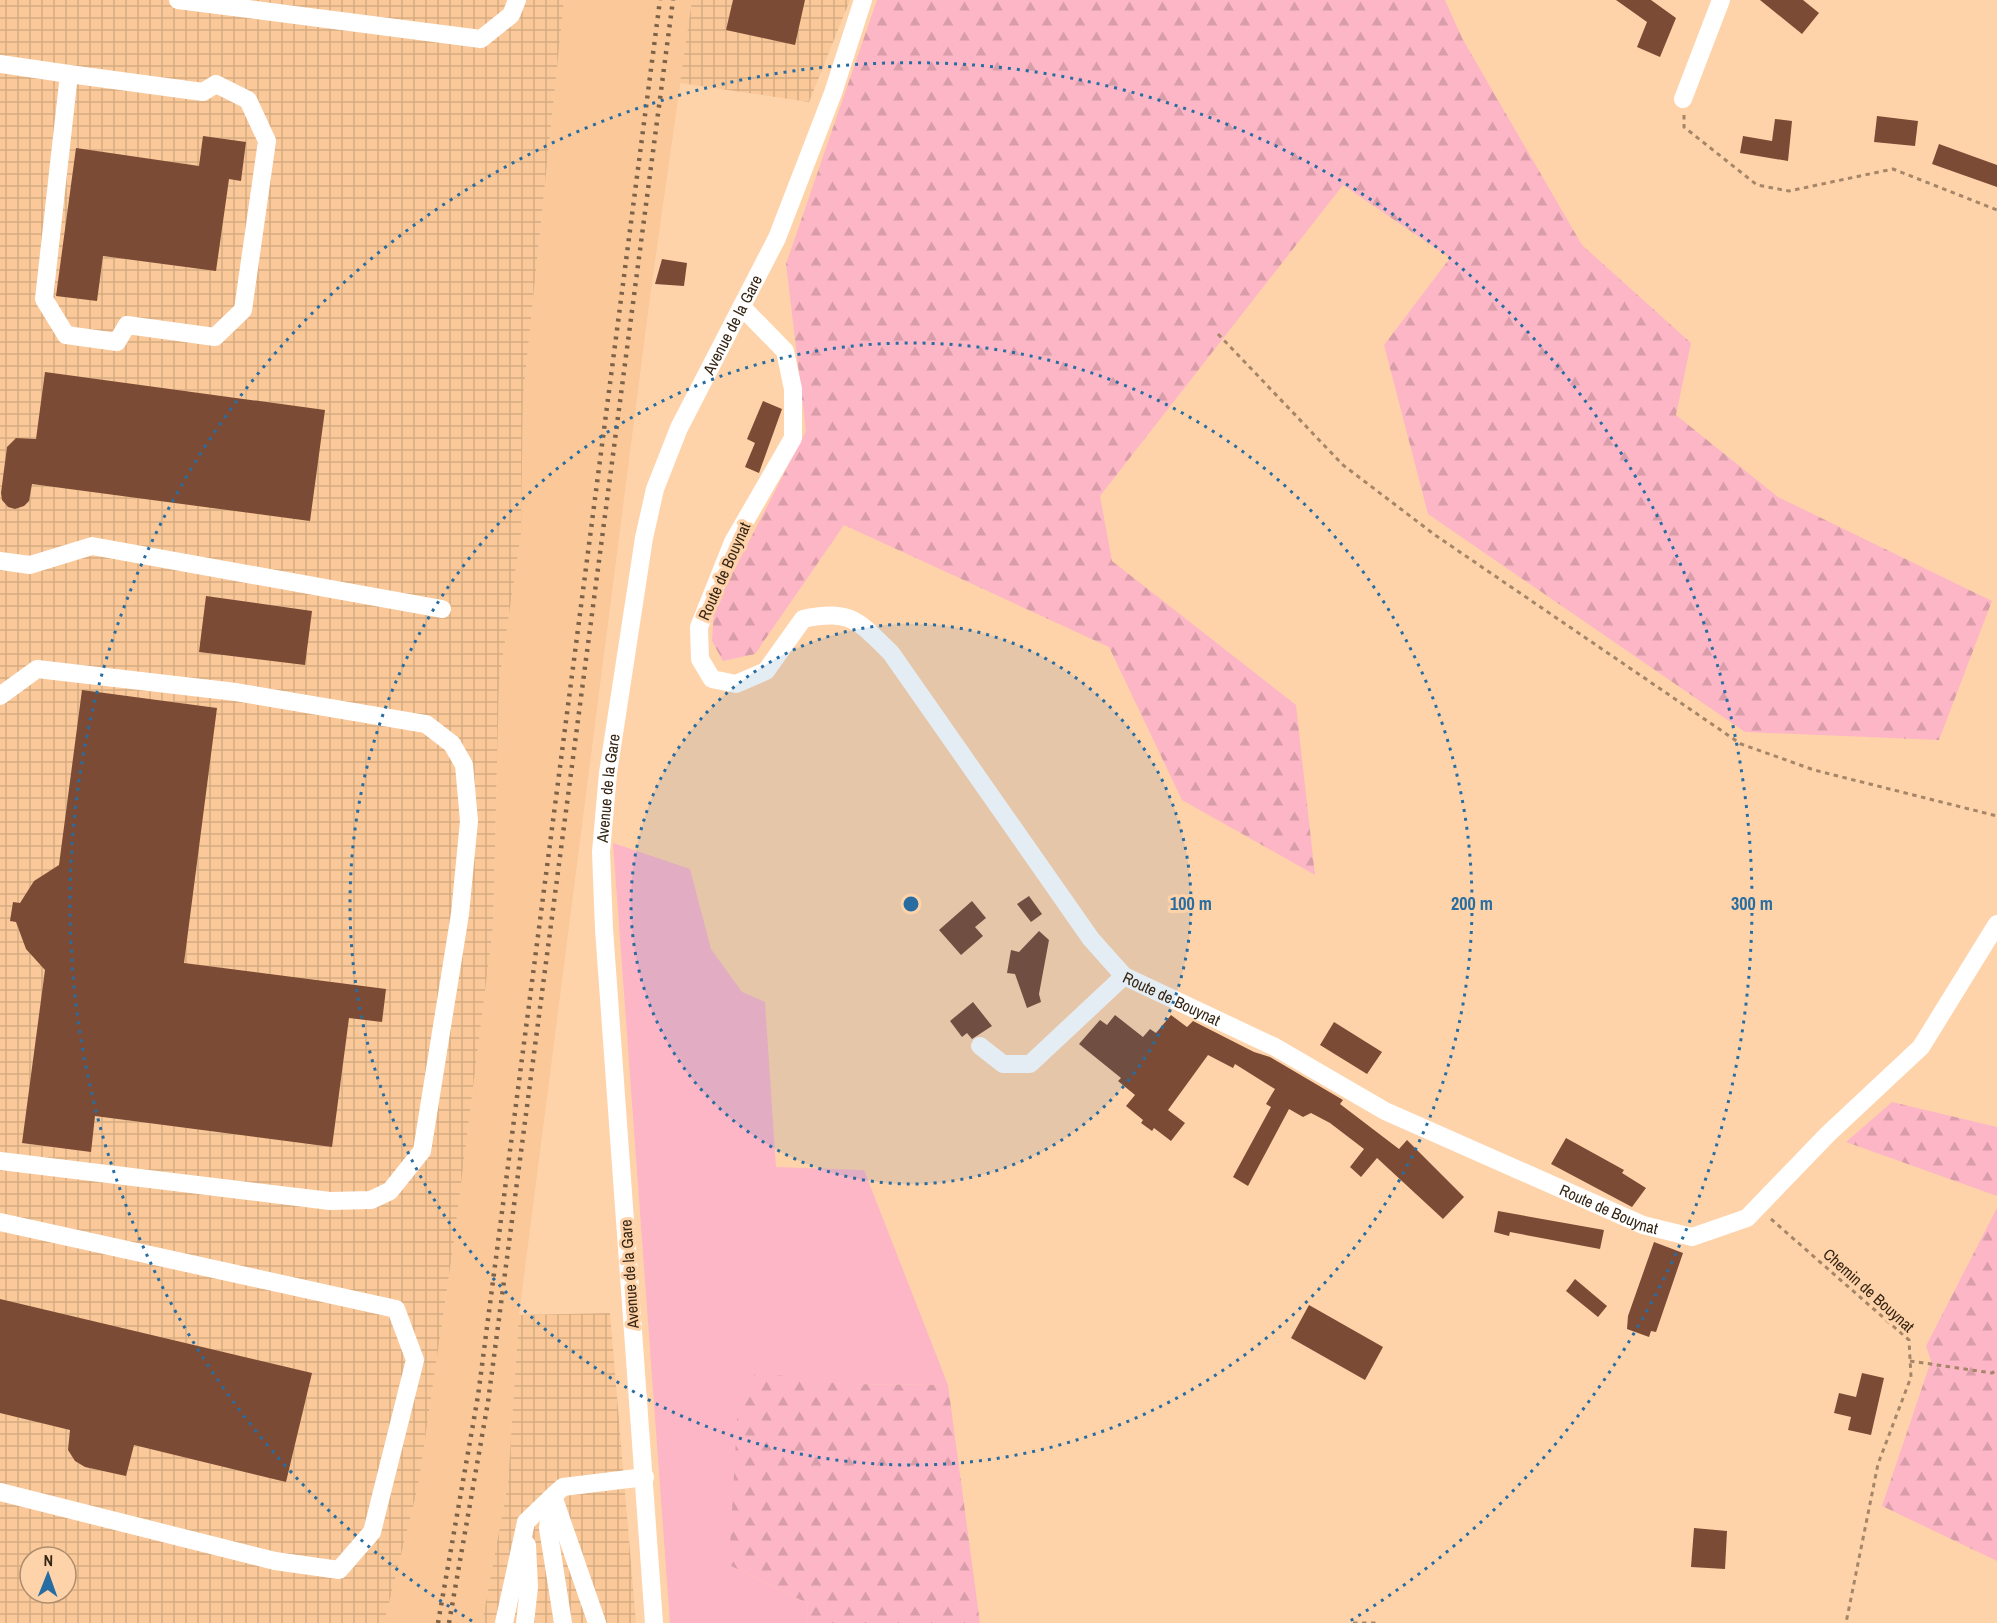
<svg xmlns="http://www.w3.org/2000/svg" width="1997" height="1623" font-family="'Archivo Narrow',sans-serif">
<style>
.built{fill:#fac899}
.industrial{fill:url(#industrial-grid);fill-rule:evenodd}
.green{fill:#fcb6c6}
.forest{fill:url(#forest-firs)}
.building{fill:#7b4b35}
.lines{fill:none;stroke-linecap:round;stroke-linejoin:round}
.path{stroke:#a58668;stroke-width:3;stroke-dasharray:4.5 4.5;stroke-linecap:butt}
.minor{stroke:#fff;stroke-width:18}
.rail{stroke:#7c6249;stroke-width:4.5;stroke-dasharray:3 6;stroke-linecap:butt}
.ring{fill:none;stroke:#276da2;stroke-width:3;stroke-dasharray:3 6}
.labels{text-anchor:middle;stroke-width:6;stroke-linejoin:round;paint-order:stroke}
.street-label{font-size:16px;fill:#352514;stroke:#ffd3aa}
.centre{fill:#276da2;stroke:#ffd3aa;stroke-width:3}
.ring-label{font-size:18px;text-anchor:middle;font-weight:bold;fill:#276da2;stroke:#ffd3aa;stroke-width:6;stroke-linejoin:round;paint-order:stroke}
</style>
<defs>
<pattern id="industrial-grid" width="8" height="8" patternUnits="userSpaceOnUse" patternTransform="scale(1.5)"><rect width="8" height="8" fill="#fac899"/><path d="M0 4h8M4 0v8" fill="none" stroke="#d7ac83"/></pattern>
<pattern id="forest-firs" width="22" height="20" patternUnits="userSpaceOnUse" patternTransform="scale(1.5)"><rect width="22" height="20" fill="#fcb6c6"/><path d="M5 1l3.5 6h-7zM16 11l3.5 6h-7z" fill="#d99ca9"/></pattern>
</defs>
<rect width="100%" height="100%" fill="#ffd3aa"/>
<polygon class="built" points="564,0 692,0 650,297 519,1315 508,1483 482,1623 384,1623 418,1487 453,1248 493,927 499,682 521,533 523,396"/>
<g class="industrial">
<path d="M 0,0 L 564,0 L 523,396 L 521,533 L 499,682 L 493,927 L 453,1248 L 418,1487 L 384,1623 L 0,1623 ZM 30,1557 L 66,1557 L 66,1593 L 30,1593 Z"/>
<polygon points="692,0 850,0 809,102 680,83"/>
<polygon points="610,1313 636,1623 482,1623 508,1483 519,1315"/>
</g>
<polygon class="green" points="613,843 690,869 711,949 742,992 765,1002 776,1167 864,1170 948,1385 843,1384 756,1373 729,1565 807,1603 808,1623 670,1623"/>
<g class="forest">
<polygon points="877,0 1445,0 1462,38 1582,245 1691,343 1676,415 1778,497 1992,601 1939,740 1745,732 1428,514 1384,345 1450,258 1343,185 1100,496 1112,561 1296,705 1315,875 1182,800 1109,647 844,525 755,654 723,661 712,641 714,609 806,431 786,264"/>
<polygon points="1892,1102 1997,1127 1997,1196 1846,1142"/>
<polygon points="1997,1208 1997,1561 1882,1506 1931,1361 1926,1346"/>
<polygon points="756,1372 843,1384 948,1385 980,1623 808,1623 807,1603 729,1565 738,1404"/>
</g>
<g class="building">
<polygon points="733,0 805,0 795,45 726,30"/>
<polygon points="1616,0 1651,0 1676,18 1660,57 1637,47 1647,22"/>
<polygon points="1760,0 1803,0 1819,13 1802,34"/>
<polygon points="1877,116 1918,121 1915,146 1874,142"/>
<polygon points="1775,119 1792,121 1788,161 1740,153 1743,136 1772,141"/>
<polygon points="203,136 246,142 241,181 229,179 216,271 103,256 97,301 56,296 76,148 199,166"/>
<polygon points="1939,144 1997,165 1997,187 1932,164"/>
<polygon points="662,259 687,263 684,286 655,284"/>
<polygon points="45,372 325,410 310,521 32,484 29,501 24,506 15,509 8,507 2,500 1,493 7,447 16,438 36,439"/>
<polygon points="763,401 782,409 759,473 745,467 755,443 747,439"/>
<polygon points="206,596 312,611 305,665 199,652"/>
<polygon points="82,690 217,708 184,963 386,989 382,1022 349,1018 332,1147 95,1116 91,1152 22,1143 45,970 26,949 16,922 10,921 13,902 20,903 34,881 59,865"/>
<polygon points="1029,896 1042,914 1031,922 1017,904"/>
<polygon points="972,901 986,918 975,927 983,936 961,955 939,930"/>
<polygon points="1039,931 1049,940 1039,994 1041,1002 1027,1008 1015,974 1007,973 1011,950 1019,952"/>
<polygon points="973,1002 992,1026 972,1039 967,1033 962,1037 950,1021"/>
<polygon points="1115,1015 1143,1037 1150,1029 1156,1033 1171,1015 1187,1027 1193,1021 1254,1052 1270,1057 1343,1100 1340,1104 1399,1149 1407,1140 1464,1197 1443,1219 1377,1158 1361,1177 1350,1167 1364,1149 1330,1123 1311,1113 1303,1117 1289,1109 1248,1186 1233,1177 1271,1107 1266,1104 1275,1089 1235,1064 1233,1068 1208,1055 1168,1110 1185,1123 1171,1141 1154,1128 1152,1131 1141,1123 1143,1120 1126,1106 1135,1095 1118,1081 1121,1078 1079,1044 1100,1020 1107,1025"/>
<polygon points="1334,1022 1382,1052 1367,1074 1320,1045"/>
<polygon points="1566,1138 1624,1170 1622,1173 1646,1188 1632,1207 1551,1164"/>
<polygon points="1498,1211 1604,1230 1600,1249 1510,1232 1509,1236 1494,1232"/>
<polygon points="1654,1242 1683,1253 1656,1332 1651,1331 1649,1337 1627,1329 1628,1316"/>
<polygon points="1575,1279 1607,1306 1598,1317 1566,1291"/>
<polygon points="0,1299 312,1373 286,1482 134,1445 126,1476 85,1467 75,1461 68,1450 70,1430 0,1413"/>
<polygon points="1309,1305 1383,1347 1365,1380 1291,1338"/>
<polygon points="1862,1373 1884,1378 1871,1435 1848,1430 1851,1417 1834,1413 1839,1393 1856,1397"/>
<polygon points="1694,1528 1727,1531 1725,1569 1691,1567"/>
</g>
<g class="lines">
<g class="path">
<polyline points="1684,115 1684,127 1757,185 1789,191 1893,169 1997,210"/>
<polyline points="1218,334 1343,465 1435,535 1741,744 1814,770 1997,816"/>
<polyline points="1771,1219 1909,1340 1911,1377 1878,1464 1846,1623"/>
<polyline points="1910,1361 1992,1373 1997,1370"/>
<polyline points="1353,1623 1378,1623"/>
</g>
<g class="minor">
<polyline points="178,0 481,39 511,15 517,0"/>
<polyline points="0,64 69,74"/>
<polygon points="69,74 203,92 216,84 248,100 267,141 243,310 215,337 127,325 117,342 66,335 44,299"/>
<polyline points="1683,99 1721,0"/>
<path id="s1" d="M 742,307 L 785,351 L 793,389 L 793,438 L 733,542 L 699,627 L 700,659 L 712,679 L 736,684 L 766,671 L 803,619 C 851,608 859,622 891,653 L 1091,939 L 1124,976 L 1275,1047 L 1385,1111 L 1643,1225 L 1692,1237 L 1747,1218 L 1828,1134 L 1921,1047 L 1997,924"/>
<polyline points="0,561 30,565 92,546 442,609"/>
<polyline points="0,696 37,669 236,692 426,724 452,744 464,765 469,821 460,914 422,1151 390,1191 371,1200 330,1201 0,1161"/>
<polyline points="980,1046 1003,1064 1030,1064 1124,976"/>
<polyline points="0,1222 396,1309 415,1360 372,1532 339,1570 275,1561 0,1492"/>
<polyline points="504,1623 526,1522 553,1496 597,1623"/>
<polyline points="525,1623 529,1587 527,1545"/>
<polyline points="563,1623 548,1528 553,1496 563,1487 645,1477"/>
<path id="s2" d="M 654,1623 L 604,929 L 601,852 L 608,773 L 644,538 L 655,489 L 679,428 L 777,238 L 833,93 L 863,0"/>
</g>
<g class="rail">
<polyline points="438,1623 478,1396 660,0"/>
<polyline points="449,1623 488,1402 673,0"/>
</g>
</g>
<circle cx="911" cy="904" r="280" fill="#276da2" fill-opacity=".12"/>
<g class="ring">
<circle cx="911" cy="904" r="280"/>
<circle cx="911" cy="904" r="561"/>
<path d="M472 1621A841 841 0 1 1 1350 1621"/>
</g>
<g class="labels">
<g class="street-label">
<text dy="6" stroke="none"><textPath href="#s2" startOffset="1322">Avenue de la Gare</textPath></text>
<text transform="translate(724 571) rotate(-66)" y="6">Route de Bouynat</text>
<text dy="6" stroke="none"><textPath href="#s2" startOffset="837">Avenue de la Gare</textPath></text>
<text dy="6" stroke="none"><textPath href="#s1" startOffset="1090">Route de Bouynat</textPath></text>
<text dy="6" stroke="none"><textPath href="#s1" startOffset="1576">Route de Bouynat</textPath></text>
<text transform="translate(629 1274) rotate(-94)" y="6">Avenue de la Gare</text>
<text transform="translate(1869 1290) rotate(42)" y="6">Chemin de Bouynat</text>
</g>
</g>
<circle cx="911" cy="904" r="9" class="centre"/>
<g class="ring-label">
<text x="1191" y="910">100 m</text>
<text x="1472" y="910">200 m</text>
<text x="1752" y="910">300 m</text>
</g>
<g transform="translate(48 1575) rotate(1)"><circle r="28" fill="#ffd3aa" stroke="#ae8d6e" stroke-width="1.5"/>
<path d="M0-4.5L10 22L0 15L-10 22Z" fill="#276da2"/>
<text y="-9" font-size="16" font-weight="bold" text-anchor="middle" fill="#352514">N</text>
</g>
</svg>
